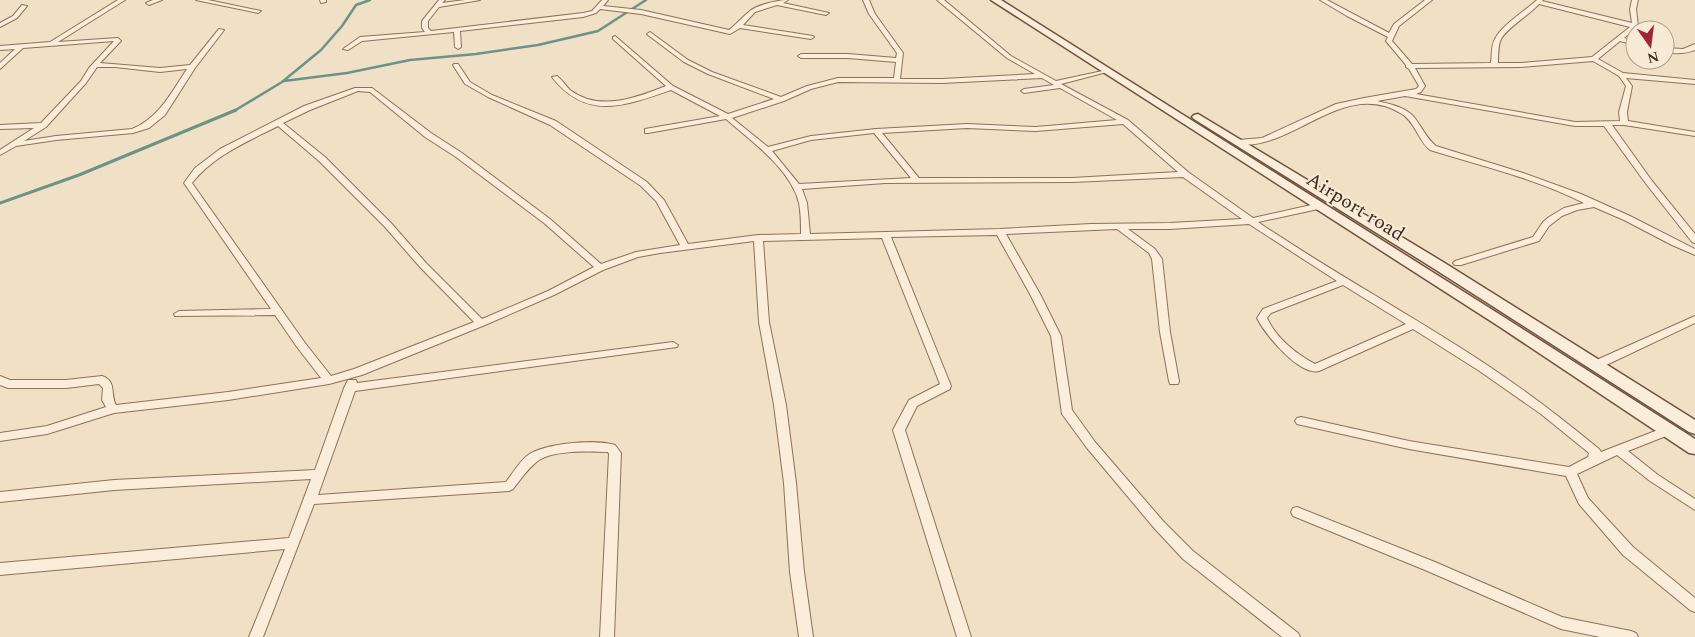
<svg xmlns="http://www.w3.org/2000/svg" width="1695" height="637" font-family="Spectral,serif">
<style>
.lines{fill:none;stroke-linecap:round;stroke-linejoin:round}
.stream-far1{stroke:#6d9386;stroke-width:2.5}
.stream{stroke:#6d9386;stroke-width:3}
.minor-casing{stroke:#8d715a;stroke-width:2}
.secondary-casing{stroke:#6f523d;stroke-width:3}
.minor{fill:#faeeda;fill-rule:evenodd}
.secondary{fill:#faeeda;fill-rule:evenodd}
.labels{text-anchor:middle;stroke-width:4;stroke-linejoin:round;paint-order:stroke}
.street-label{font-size:20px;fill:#3c2b1f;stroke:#f7ebd6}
</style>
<rect width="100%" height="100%" fill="#f0e0c6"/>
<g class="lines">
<g class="stream-far1">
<polyline points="284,81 347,73 410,60 476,54 538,45 598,31 646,0"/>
<polyline points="234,111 282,82 321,50 342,26 356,5 370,0"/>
</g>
<polyline class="stream" points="0,203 79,175 236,110"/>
<g class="minor-casing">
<g id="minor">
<path d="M 118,0 L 125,0 L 58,42 L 118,38 L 121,41 L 120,42 L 100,63 L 160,68 L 190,65 L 219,29 L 224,30 L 195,68 L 165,115 L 149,128 L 133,133 L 56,140 L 16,146 L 0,155 L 0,150 L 34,128 L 0,129 L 0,125 L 41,123 L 81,81 L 89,68 L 114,41 L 23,48 L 0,69 L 0,63 L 15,49 L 0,50 L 0,46 L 50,42 ZM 97,67 L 115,67 L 160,72 L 187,69 C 171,93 159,118 132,129 L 56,136 L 24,141 L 46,127 L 86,83 Z"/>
<polygon points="153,0 162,0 149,5 146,3"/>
<polygon points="196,0 208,0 261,11 258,13"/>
<polygon points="320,0 326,0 326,2 321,3"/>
<path d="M 439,0 L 445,0 L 442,3 L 465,0 L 480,0 L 439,7 L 428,21 L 428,28 L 431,31 L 583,13 L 592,11 L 602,0 L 608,0 L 603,6 L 641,10 L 729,30 C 737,24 742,17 750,11 C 757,5 778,0 788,0 L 783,3 L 829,13 L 826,15 L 777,5 L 755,12 L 743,25 L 813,36 L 814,37 L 811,39 L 740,28 L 730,34 L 641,14 L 600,9 L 596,13 L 583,17 L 460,31 L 461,47 L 458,49 L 455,47 L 454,32 L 362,41 L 348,50 L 343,49 L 360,37 L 425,32 L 422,28 L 422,21 Z"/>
<path d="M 863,0 L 869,0 L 875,14 L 903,53 L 900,79 L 942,79 L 1035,74 L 1007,58 L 937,0 L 944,0 L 1011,56 L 1056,81 L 1107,70 L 1107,72 L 1061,84 L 1128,120 L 1188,172 L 1253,218 L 1320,203 L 1323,204 L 1323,208 L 1258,222 C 1333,273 1412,315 1487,365 C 1526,391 1563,419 1599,449 L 1601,452 L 1663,428 L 1671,428 L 1673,431 L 1671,434 L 1628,451 L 1658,475 L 1695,499 L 1695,510 L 1650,481 L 1617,455 L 1577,474 L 1588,498 L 1633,547 L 1695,598 L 1695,612 L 1690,610 L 1623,555 L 1579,504 L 1566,476 L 1409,449 L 1297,424 L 1295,421 L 1297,418 L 1301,417 L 1409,441 L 1569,467 L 1588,457 L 1589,453 L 1541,414 L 1478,370 L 1413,329 L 1319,371 C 1299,376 1265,334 1257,318 L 1263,309 L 1337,281 L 1249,224 L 1170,229 L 1128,229 L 1155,249 L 1162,259 L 1170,332 L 1179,381 L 1178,384 L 1170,384 L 1169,381 L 1160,332 L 1152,259 L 1149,253 L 1117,229 L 1006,234 L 1040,294 L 1061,336 L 1072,410 L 1095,442 L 1163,521 L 1193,551 L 1298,633 L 1300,637 L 1282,637 L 1183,559 L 1155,529 L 1087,448 L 1062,414 L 1051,336 L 1030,294 L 997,235 L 891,237 L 951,386 L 950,389 L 917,406 L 905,430 L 971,637 L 957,637 L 893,430 L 909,400 L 940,384 L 882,238 L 763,241 L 769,322 L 786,405 L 796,483 L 804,572 L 813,637 L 799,637 L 790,572 L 784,483 L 774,405 L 759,322 L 754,241 L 660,253 L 638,257 L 603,270 L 554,295 L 485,325 L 362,375 L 329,384 L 228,400 L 114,413 L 47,434 L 0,441 L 0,433 L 47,426 L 106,407 L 102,400 L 103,388 L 99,384 L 66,388 L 8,388 L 0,385 L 0,376 L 10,380 L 66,380 L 102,376 C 117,381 110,394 116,405 L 228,392 L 321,378 L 297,347 L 275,315 L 175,316 L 174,314 L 179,311 L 271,309 L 184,183 L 195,168 L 220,149 L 304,106 L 355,88 L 372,88 L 431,133 L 462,153 L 550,219 L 601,264 L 636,252 L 680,245 L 656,201 L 641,186 L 550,125 L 488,97 L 465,84 L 453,65 L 454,64 L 458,64 L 470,82 L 492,95 L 556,121 L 647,182 L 664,200 L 688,244 L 758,235 L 801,234 C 801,224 801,213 799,203 C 791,169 751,141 726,119 L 648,133 L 645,133 L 645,129 L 720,116 L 671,90 C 625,106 586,121 552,77 L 557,76 C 562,80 566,86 570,90 C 599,112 636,98 666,86 L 613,39 L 613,37 L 615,36 L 673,86 L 728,114 L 774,99 L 708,74 L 684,62 L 648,35 L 647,34 L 650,32 L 688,60 L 712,72 L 781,97 L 807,86 L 838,78 L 894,78 L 896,62 L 848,58 L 801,58 L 798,56 L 801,54 L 848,54 L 896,58 L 897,53 L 869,14 ZM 1042,78 L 1054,85 L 1024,89 L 1021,91 L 1024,93 L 1060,88 L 1117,120 L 1036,127 L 967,124 L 876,129 L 811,136 L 768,147 L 732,118 L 784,101 L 811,89 L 838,82 L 942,83 ZM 358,91 L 370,92 L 425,137 L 456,157 L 544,223 L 594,267 L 548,291 L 482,319 L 426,263 L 391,223 L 325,157 L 283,123 L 310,110 ZM 1123,124 L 1178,172 L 1072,178 L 919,178 L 882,133 L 967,128 L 1036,131 ZM 278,126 L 319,161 L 385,227 L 420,267 L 474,322 L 354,369 L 331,376 L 305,343 L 192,183 C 214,155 247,142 278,126 ZM 874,133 L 911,178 L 799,184 L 772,151 L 811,140 ZM 1183,177 L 1242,219 L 1170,223 L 1091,224 L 1000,229 L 810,234 L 807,203 L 802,189 L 885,183 L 1072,182 ZM 1343,285 L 1406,324 L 1315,364 C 1295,353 1277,339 1267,318 L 1271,313 Z"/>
<path d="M 1320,0 L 1327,0 L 1389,33 L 1394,24 L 1425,0 L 1432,0 L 1399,26 L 1392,41 L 1412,64 L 1491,63 C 1492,56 1491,45 1495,39 C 1501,26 1525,11 1537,0 L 1543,0 L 1542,1 L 1632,23 L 1630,9 L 1632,0 L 1638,0 L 1636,9 L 1638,26 L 1624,38 L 1635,41 L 1635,45 L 1620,41 L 1598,59 L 1623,73 L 1695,80 L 1695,84 L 1626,78 L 1632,86 L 1627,112 L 1628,121 L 1695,132 L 1695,136 L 1624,125 L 1612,125 L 1652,181 L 1695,234 L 1695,243 L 1692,242 L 1647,185 L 1604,126 L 1575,126 L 1405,96 L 1377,101 C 1390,104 1405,107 1414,117 C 1422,127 1426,138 1436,146 L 1523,173 L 1581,194 L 1630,216 L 1695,249 L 1695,255 L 1672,245 L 1624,220 L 1594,207 L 1577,210 L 1562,216 L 1549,226 L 1539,241 L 1461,265 L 1455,265 L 1453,263 L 1455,261 L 1533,237 L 1543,222 L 1549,217 L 1564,208 L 1584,203 C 1537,179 1482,166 1430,150 C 1418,140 1415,122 1402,114 C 1343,77 1292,153 1235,144 L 1235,140 L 1238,140 L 1262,138 L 1336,104 L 1364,98 L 1416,89 L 1419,86 L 1409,69 L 1406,67 L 1406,65 L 1386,41 L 1388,37 L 1347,16 ZM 1539,4 L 1630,27 L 1592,57 L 1521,63 L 1498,63 C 1498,56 1498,45 1501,39 C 1507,28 1529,15 1539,4 ZM 1593,61 L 1619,76 L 1626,86 L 1619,112 L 1620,121 L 1575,122 L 1416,94 L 1421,92 L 1425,86 L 1415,68 L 1521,67 Z"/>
<polygon points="22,5 27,6 17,18 0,27 0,23 13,16"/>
<path d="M 1695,44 L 1695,50 C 1685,54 1676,54 1665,52 L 1665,48 L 1683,49 Z"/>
<polygon points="1695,316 1695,323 1600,368 1592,368 1591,365 1592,362"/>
<path d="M 673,342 L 678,345 L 677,347 L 355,391 L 318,495 L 506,482 C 513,473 519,462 528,455 C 546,443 595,439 615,445 L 621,453 L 614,637 L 600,637 L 609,454 L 608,452 C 590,451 554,450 539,460 C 528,468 521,479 513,489 L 509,491 L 314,504 L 263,637 L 249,637 L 285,549 L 0,575 L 0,563 L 289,538 L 311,479 L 114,490 L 0,502 L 0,492 L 114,480 L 315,470 L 344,388 L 348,380 L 356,380 L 357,383 Z"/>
<polygon points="1297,507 1435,562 1562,617 1631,631 1636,633 1638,637 1600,637 1561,629 1425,570 1293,516 1291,512 1293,508"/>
</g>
</g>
<g class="secondary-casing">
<g id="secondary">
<polygon points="991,0 1001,0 1510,321 1695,439 1695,454 1689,453 1500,327"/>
<polygon points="1198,114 1443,262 1695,420 1695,434 1689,432 1433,268 1194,119 1192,117 1194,115"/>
</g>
</g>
<use href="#minor" class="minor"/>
<use href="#secondary" class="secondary"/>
</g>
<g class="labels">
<g class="street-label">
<text transform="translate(1356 206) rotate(32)" y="7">Airport road</text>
</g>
</g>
<g transform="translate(1650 45) rotate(166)"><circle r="24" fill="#f7ebd6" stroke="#ac9e8d"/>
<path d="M0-4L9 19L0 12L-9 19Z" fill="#9f2732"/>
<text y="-8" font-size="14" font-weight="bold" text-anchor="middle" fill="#3c2b1f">N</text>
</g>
</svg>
